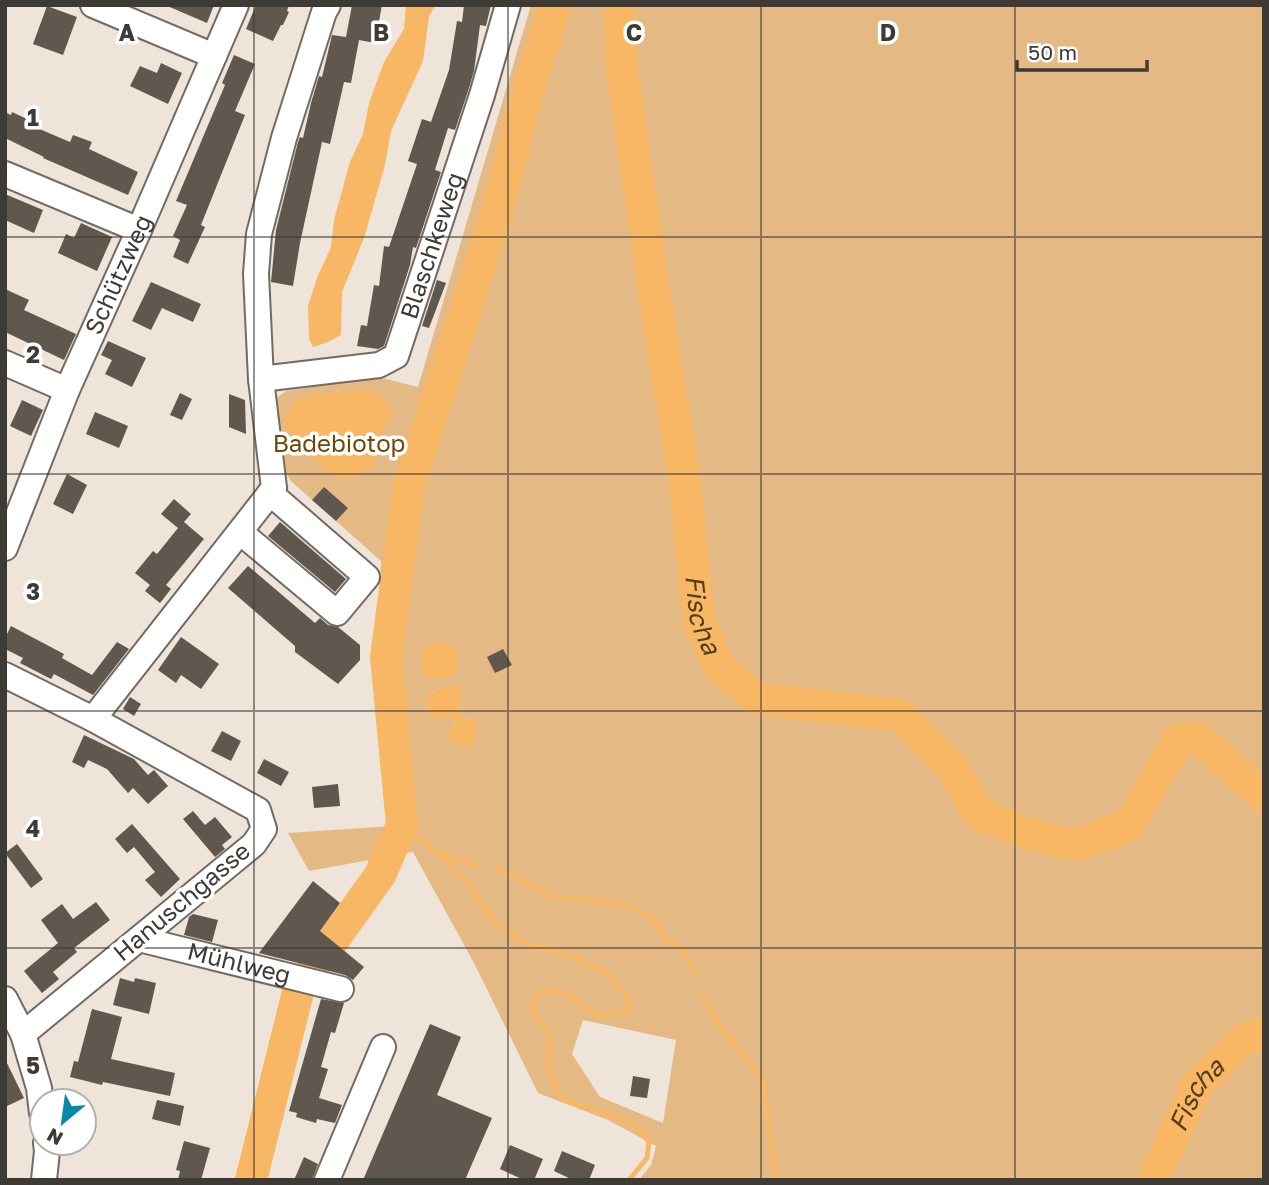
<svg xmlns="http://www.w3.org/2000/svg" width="1269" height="1185" font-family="'Golos Text',sans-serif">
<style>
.green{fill:#e5b983;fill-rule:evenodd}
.water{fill:#f7b765}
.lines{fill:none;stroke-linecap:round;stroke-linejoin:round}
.stream{stroke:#f7b765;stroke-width:5}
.river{stroke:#f7b765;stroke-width:32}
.building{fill:#60584e}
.minor-casing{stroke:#736b61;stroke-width:28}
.minor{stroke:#fff;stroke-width:24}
.grid{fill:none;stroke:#3e3b36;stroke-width:2;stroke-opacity:0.55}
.labels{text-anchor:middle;stroke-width:7;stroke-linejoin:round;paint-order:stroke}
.street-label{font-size:24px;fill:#3e3b36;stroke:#fff}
.park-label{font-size:24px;fill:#714803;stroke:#fff}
.water-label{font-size:26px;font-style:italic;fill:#573d1a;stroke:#fff}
.grid-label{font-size:23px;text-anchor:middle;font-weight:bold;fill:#3e3b36;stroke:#fff;stroke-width:7;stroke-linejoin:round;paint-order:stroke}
</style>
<rect width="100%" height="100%" fill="#eee4d9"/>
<path class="green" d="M 531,5 L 1264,5 L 1264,1180 L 639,1180 L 651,1165 L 656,1146 L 608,1120 L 538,1093 L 474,963 L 413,852 L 309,871 L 288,833 L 393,826 L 378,645 L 381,561 L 292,482 L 278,461 L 274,406 L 278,397 L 286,391 L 378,377 L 418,387 ZM 441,687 L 457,687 L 463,695 L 459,707 L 462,718 L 474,720 L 447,735 L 456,725 L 430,693 ZM 583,1020 L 676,1040 L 663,1123 L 600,1097 L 572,1054 Z"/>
<g class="water">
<polygon points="406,5 436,5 429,16 423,61 391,131 385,165 364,238 342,292 341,335 328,342 313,347 309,339 308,306 317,278 331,247 334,220 350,162 363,134 369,103 384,62 404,29"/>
<path d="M 366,390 C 382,393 399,406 388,424 C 386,427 382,429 381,432 C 379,436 380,440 380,443 C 378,452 375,462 369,468 C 343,497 315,459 299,441 C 293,435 288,431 284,425 L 287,414 L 295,401 L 312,395 Z"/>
<path d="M 441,642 L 455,647 C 461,663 460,668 448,679 L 433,678 L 423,672 L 420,655 L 429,644 Z"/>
<polygon points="457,686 463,695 460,707 462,718 474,720 478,725 475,741 470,748 455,744 446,735 456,725 449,717 440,719 429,714 427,702 430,693 441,687"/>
</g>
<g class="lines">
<g class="stream">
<polyline points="402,825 437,852 468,883 496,924 527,944 570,955 608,974 624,992 630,1011 596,1015 565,992 538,992 533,1010 551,1036 548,1066 561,1099 634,1124 649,1142 647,1158 629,1180"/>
<polyline points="440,853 474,865"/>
<polyline points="495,867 557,897 623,904 652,917 665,939 676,944 691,964 695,976"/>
<polyline points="702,993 717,1022 762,1078 777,1180"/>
</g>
<g class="river">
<path id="s1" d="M 620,5 L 622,70 L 661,338 L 684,474 L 699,622 L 721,670 L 759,699 L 900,715 L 953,768 L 978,813 L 1023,832 L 1076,845 L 1129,825 L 1178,740 L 1199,738 L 1264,797"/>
<polyline points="251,1180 299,988 380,875 402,825 386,657 409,486 495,219 527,95 555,5"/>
<path id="s2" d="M 1153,1180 L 1197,1085 L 1245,1038 L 1264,1033"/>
</g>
</g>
<g class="building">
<polygon points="165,5 214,5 207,23"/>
<polygon points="256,5 289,5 287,11 289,12 283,25 281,25 273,41 246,29"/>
<polygon points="352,5 382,5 375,43 359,40 351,83 344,82 330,144 322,142 300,243 293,286 271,282 276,230 298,142 300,137 303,138 311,103 319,76 322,77 332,35 346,37"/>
<polygon points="464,5 491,5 486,26 480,25 474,71 468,91 455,130 448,128 435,170 441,172 416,248 413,247 410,265 384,346 378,349 357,346 361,325 367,326 374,285 379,286 384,246 389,247 417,164 408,161 422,119 431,122 449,70 457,21 462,22"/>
<polygon points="47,6 77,17 63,55 33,44"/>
<polygon points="234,55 255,64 235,111 245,115 201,225 205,227 188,264 173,257 180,240 173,236 187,205 176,201 225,85 222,83"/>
<polygon points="161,63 182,73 168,104 130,86 140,66 157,73"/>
<polygon points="5,112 11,115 12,112 29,120 28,123 37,127 37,128 70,142 73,135 92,142 89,149 138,172 128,195 43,158 44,157 5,138"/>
<polygon points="5,194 43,210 34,233 5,220"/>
<polygon points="81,223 112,237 97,271 58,253 66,234 74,238"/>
<polygon points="437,280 446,283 429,328 422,326"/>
<polygon points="151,282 201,304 193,322 162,308 151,330 132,321"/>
<polygon points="5,289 29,300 24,310 76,334 64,360 5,332"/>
<polygon points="108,341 146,358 132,387 105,374 112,360 101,355"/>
<polygon points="180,393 192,399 182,420 170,415"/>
<polygon points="229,394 245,400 246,434 229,427"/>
<polygon points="22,400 43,410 31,436 10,426"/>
<polygon points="95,412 128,426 119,448 86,434"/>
<polygon points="67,474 87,485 73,514 53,504"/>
<polygon points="324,487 348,508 336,521 312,500"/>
<polygon points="174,499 191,514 184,522 204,539 166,585 171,589 160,603 145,591 150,585 135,573 153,551 157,554 178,528 161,514"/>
<polygon points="280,522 346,579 335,592 268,536"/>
<polygon points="248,566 315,623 320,618 328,625 338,627 360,645 360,660 338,684 295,652 295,646 228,588"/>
<polygon points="11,626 64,654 62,658 92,675 117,642 129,649 93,695 54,674 51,679 20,663 23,658 5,649 5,638"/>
<polygon points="181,637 219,664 201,689 181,675 176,683 158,670"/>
<polygon points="503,649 512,665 495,673 487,657"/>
<polygon points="130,697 141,704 134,716 123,709"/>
<polygon points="222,731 241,741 231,761 211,751"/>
<polygon points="84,735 134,759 148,775 154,770 168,786 148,804 133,788 128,793 107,769 88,760 84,768 72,762"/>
<polygon points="264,759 289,772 281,786 257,773"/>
<polygon points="338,784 340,806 314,808 312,787"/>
<polygon points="193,811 205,825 215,817 232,837 222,845 225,849 215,857 183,819"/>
<polygon points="132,824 180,879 161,897 145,880 155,872 134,847 127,853 115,839"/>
<polygon points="17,844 43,879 31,888 5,853"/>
<polygon points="313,881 340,903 320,931 364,967 353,980 345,975 259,953"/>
<polygon points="96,902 110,920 74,948 77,952 53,972 59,979 42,993 24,971 58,943 41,920 62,904 73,919"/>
<polygon points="193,914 218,920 212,942 184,935 189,917"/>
<polygon points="120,978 134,982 135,978 156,983 149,1014 113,1005"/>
<polygon points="321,999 344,1003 335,1033 331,1032 321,1067 328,1069 319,1098 342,1105 335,1123 317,1119 316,1123 296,1117 297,1113 289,1111"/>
<polygon points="92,1009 122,1017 111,1059 175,1073 170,1096 103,1082 102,1085 70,1077 74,1061 78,1062"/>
<polygon points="430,1024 461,1037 437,1095 492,1118 465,1180 363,1180"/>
<polygon points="5,1059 24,1098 5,1107"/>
<polygon points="633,1076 650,1079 647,1098 630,1096"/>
<polygon points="157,1100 184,1106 180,1126 152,1119"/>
<polygon points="184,1141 210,1148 201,1180 178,1180 180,1171 176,1170"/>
<polygon points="510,1145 543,1159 534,1180 524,1180 500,1169"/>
<polygon points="562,1151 595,1165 589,1180 573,1180 554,1171"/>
<polygon points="304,1157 318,1164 312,1180 294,1180"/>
</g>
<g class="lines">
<g class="minor-casing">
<g id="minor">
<polyline points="93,5 214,56"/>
<polyline points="5,174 139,230"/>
<polyline points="5,363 67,390"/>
<path id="s3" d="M 261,379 L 379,365 L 396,356 L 482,95 L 508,5"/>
<polyline points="240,532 337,613 367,577 270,493"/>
<path id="s4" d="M 5,548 L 67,390 L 139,230 L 236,5"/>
<polyline points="5,675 93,719 258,810 264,829 254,844 23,1034"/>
<polyline points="93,719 274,488 261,379 256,274 259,234 284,138 324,12 328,5"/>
<path id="s5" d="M 139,939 L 341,989"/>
<polyline points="5,999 23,1034 39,1088 42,1113"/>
<polyline points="44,1180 47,1151 46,1143"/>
<polyline points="327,1180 383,1047"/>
</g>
</g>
<use href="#minor" class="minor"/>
</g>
<path class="grid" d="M 254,5 L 254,1180M 508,5 L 508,1180M 761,5 L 761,1180M 1015,5 L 1015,1180M 5,237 L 1264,237M 5,474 L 1264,474M 5,711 L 1264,711M 5,948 L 1264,948"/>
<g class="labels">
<g class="street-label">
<text dy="8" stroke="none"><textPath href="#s3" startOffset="254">Blaschkeweg</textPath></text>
<text dy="8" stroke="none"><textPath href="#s4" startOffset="296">Schützweg</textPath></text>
<text transform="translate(182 902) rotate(-40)" y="8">Hanuschgasse</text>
<text dy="8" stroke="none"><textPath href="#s5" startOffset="103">Mühlweg</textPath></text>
</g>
<g class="park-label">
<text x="339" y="452">Badebiotop</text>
</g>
<g class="water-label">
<text dy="9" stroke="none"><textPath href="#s1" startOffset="616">Fischa</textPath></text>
<text dy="9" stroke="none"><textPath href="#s2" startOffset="96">Fischa</textPath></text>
</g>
</g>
<g class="grid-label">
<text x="127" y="41">A</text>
<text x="381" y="41">B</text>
<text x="634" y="41">C</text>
<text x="888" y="41">D</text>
<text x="33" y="126">1</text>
<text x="33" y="363">2</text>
<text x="33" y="600">3</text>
<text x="33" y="837">4</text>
<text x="33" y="1074">5</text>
</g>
<rect width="1269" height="1185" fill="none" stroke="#3e3b36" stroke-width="14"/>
<g transform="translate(63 1122) rotate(209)"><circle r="33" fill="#ffffff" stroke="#b2b1af" stroke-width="2"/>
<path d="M0-5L12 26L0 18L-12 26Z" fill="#028baa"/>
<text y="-10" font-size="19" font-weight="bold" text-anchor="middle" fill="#3e3b36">N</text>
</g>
<path d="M1017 60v10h130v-10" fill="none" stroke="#3e3b36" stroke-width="3.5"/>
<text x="1028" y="60" font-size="21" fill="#3e3b36" stroke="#ffffff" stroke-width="5" paint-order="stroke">50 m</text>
</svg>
